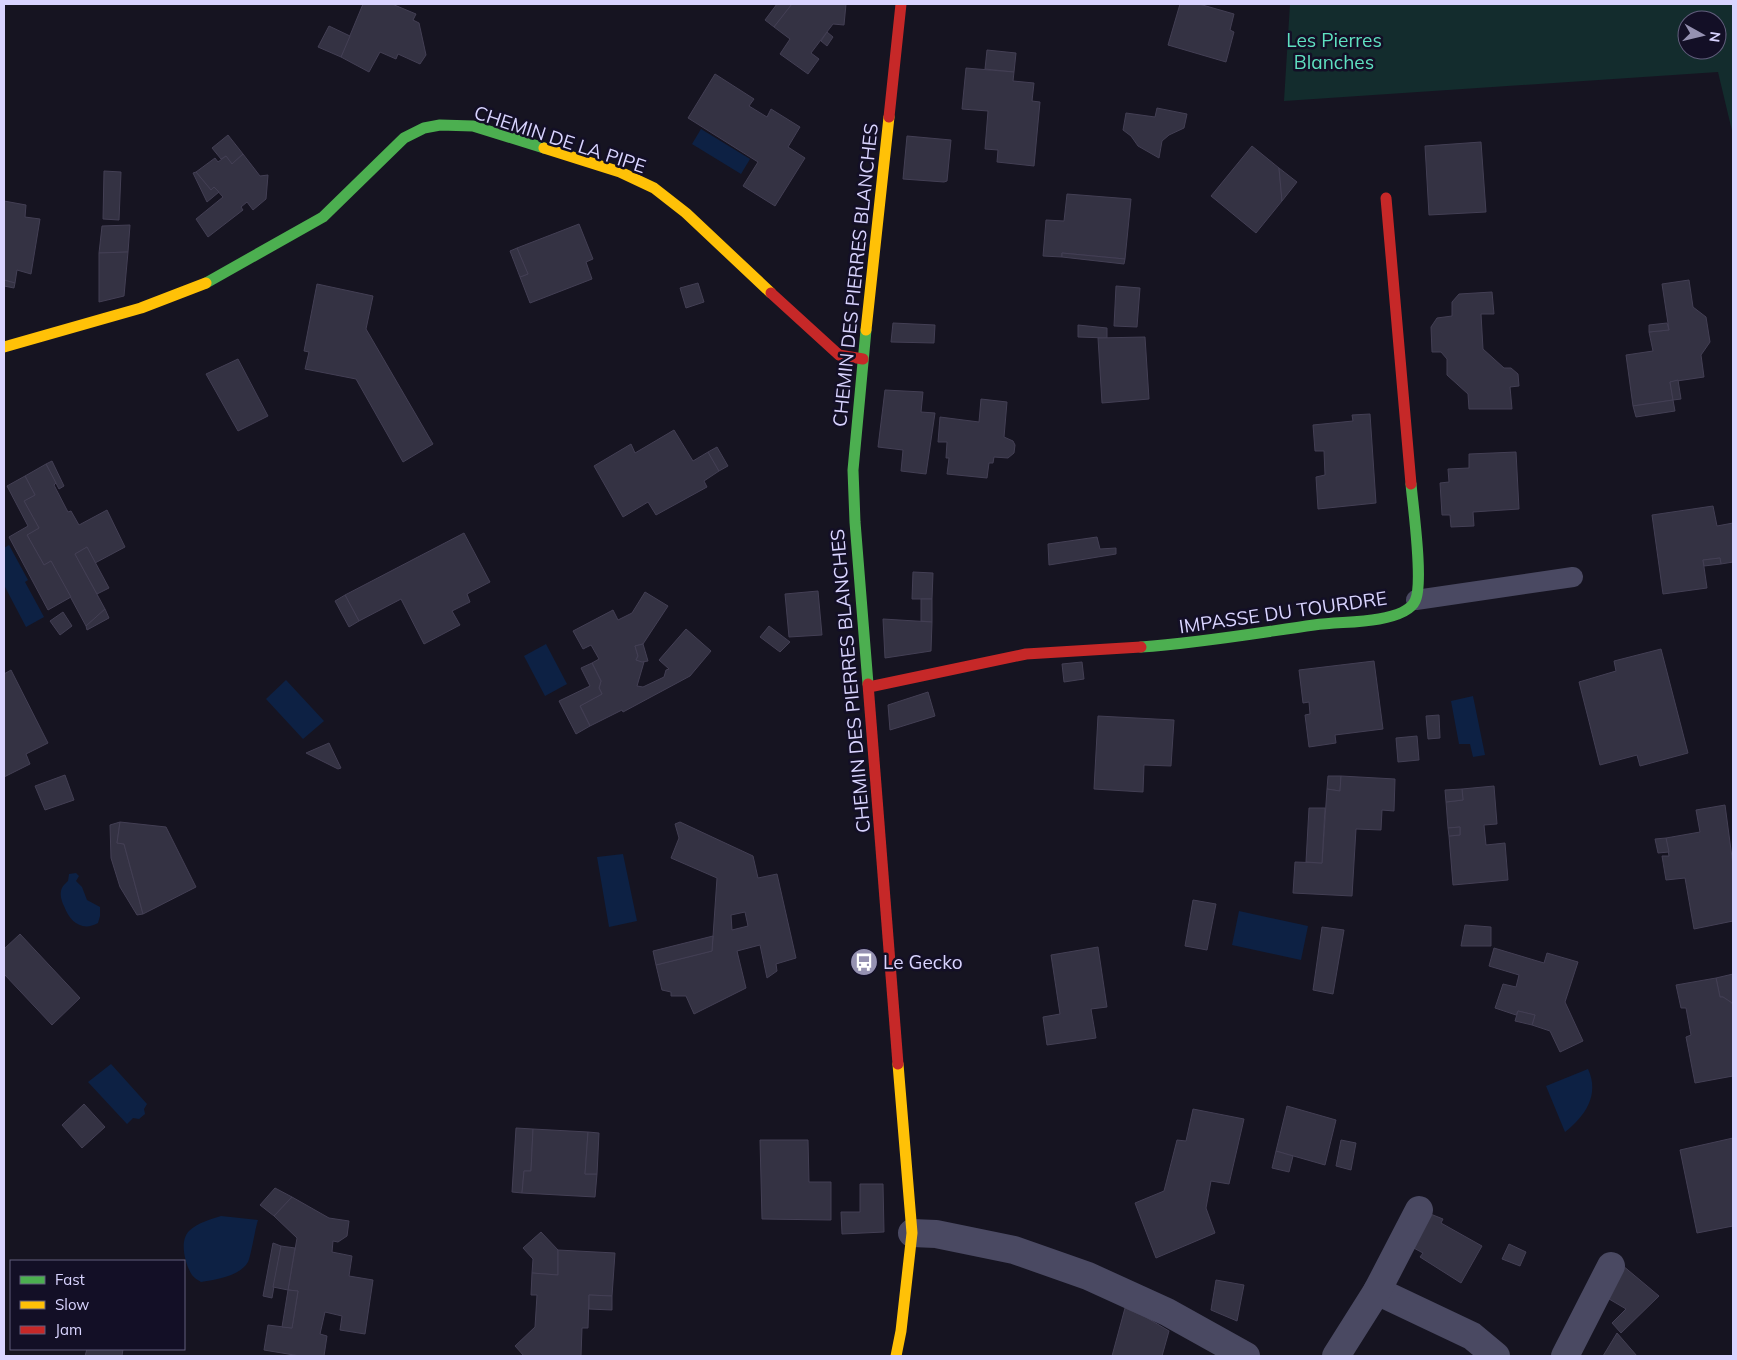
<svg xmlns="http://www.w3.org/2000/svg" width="1737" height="1360" font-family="Mulish,sans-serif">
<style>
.green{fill:#132c2d;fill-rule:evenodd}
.water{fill:#0d2144}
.building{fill:#343243;stroke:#433f54;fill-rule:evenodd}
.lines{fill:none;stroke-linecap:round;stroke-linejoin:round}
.lane{stroke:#4a4962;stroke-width:20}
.street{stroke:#4a4962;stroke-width:28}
.fast{stroke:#4caf50;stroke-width:11}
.slow{stroke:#ffc107;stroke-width:11}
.jam{stroke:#c62828;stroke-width:11}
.labels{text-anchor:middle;stroke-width:5;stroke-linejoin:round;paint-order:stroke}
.park-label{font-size:19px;fill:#5fe0c0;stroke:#130f26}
.street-label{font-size:19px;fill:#d9d4ff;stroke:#130f26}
.poi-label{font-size:19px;fill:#d9d4ff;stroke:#130f26;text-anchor:start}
</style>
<rect width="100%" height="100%" fill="#161421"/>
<path class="green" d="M 1290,4 L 1733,4 L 1733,135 L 1718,72 L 1284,101 ZM 1687,20 L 1717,20 L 1717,50 L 1687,50 Z"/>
<g class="water">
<polygon points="701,129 750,159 741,174 692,144"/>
<polygon points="9,545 28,580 25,582 44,617 26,627 4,585 4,548"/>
<polygon points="546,644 567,684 545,696 524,656"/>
<polygon points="286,680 324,721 303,739 266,699"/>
<polygon points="1473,696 1485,755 1473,757 1470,744 1459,744 1451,701"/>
<polygon points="623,854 637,921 609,927 597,857"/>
<path d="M 76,873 L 79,876 L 76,881 L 82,887 L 87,900 L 100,907 L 100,916 L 98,923 C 82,932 70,922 64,906 C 62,902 60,896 61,891 C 62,886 65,884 68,881 L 69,874 Z"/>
<polygon points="1239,911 1308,926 1301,960 1232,945"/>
<polygon points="111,1064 147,1104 144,1109 145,1114 139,1119 133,1118 127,1124 88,1082"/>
<path d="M 1588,1069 C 1600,1095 1585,1116 1565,1132 L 1546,1086 Z"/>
<path d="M 221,1216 L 258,1220 C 255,1229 251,1256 248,1262 C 240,1276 215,1280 201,1282 C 198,1280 194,1278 192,1275 C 185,1264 179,1241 189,1231 C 197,1223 211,1219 221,1216 Z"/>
</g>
<g class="building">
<polygon points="363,4 392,4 416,14 413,20 419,23 426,55 420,64 398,54 396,59 380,52 369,72 341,57"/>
<polygon points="777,4 792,4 774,27 765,20"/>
<polygon points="792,4 846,4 844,25 833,24 811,53 819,59 808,74 780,54 790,39 774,27"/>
<polygon points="1180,4 1199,4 1234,14 1230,30 1234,32 1226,62 1168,45"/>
<polygon points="329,26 350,36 341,57 318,47"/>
<polygon points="827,32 833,37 827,46 821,41"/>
<polygon points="987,50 1016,53 1014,72 985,69"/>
<polygon points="966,68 1014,72 1013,81 1034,83 1032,101 1040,102 1034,166 997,162 998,150 985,149 988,111 962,109"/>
<polygon points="715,74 754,99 749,106 767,117 771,109 800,127 788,147 805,158 775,206 743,186 758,162 688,118"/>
<polygon points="1157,108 1187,114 1184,128 1169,135 1162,141 1159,158 1138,146 1131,136 1123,130 1126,113 1155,117"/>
<polygon points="228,135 243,154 232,164 226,156 221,159 212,148"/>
<polygon points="907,136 951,140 947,181 944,182 903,179"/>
<polygon points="1481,142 1486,212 1429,215 1425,146"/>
<polygon points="1252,146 1279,168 1282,201 1256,233 1211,196"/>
<polygon points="243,154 260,176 268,175 266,199 253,210 247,202 241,207 243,210 208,237 196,219 223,197 214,187 211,190 196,172 215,158 218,162 226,156 232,164"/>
<polygon points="1279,168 1297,182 1282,201"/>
<polygon points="104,171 121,172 119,220 103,219"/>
<polygon points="196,172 211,190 214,187 219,192 207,202 193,173"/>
<polygon points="1067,194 1131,199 1125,259 1062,253 1062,257 1043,256 1046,220 1064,221"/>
<polygon points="4,201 26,205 25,217 40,219 31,274 17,270 15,283 4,280"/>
<polygon points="579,224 593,259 586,262 592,279 530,303 520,277 528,274 517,248"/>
<polygon points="130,225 128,252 99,253 102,226"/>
<polygon points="517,248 528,274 520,277 510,251"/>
<polygon points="128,252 124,296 99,302 99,253"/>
<polygon points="1062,253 1125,259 1124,264 1062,257"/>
<polygon points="4,280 15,283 14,288 4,286"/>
<polygon points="1689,280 1693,307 1706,317 1710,342 1701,355 1704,377 1670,382 1673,400 1633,406 1626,355 1653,351 1649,332 1669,330 1662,284"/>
<polygon points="698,283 704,302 686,308 680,288"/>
<polygon points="317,284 373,296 366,329 433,444 403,462 356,379 305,369 309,352 304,351"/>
<polygon points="1116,286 1140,288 1137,327 1114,326"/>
<polygon points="1492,292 1494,314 1481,314 1483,349 1504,368 1511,368 1518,374 1519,386 1510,387 1512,409 1469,409 1468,394 1447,375 1447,359 1441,352 1432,352 1431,327 1437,318 1452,316 1452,302 1459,294"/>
<polygon points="893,323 935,325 934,343 891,342"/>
<polygon points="1667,323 1669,330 1649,332 1649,325"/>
<polygon points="1078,325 1107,328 1107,338 1078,337"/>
<polygon points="1145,337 1149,399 1102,403 1098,338"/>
<polygon points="238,359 268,416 238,431 206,374"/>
<polygon points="1678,380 1681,399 1673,400 1670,382"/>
<polygon points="885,390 923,392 921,412 935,413 926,474 901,471 903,450 878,447"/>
<polygon points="981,399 1007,402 1004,437 1013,441 1015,445 1014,453 1008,458 994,457 993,463 989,463 987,478 947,474 949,458 946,458 947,442 938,442 940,417 979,422"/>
<polygon points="1673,400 1675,411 1636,417 1633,406"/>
<polygon points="1370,414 1376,503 1318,509 1316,477 1325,475 1324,451 1315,451 1313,425 1353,421 1352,415"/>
<polygon points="674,430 693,461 708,452 719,471 704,481 707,487 656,515 648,502 623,517 594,466 631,444 635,453"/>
<polygon points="717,447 728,466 719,471 708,452"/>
<polygon points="1516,452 1519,509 1473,512 1474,526 1451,527 1450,515 1442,515 1440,483 1449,482 1448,469 1469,468 1469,454"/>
<polygon points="52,461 64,486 59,489 46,464"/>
<polygon points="46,464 56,483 54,485 68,512 71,511 79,525 107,510 125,547 95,563 87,547 75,554 105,609 86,626 51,561 44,565 27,535 39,528 24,501 35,495 25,476"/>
<polygon points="25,476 35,495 24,501 39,528 27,535 44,565 51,561 71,597 48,610 9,537 28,526 7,486"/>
<polygon points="1713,506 1717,526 1733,523 1733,562 1721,564 1720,558 1703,560 1707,588 1663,594 1652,515"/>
<polygon points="464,533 490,582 467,594 470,602 452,611 460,625 424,644 401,599 359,621 345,595"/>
<polygon points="1097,537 1100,549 1116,548 1116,554 1049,565 1048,544"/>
<polygon points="87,547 109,588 97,594 75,554"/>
<polygon points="1720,558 1721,564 1704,566 1703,560"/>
<polygon points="913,572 933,573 932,599 912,599"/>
<polygon points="818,591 822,635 789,637 785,594"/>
<polygon points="645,592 668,606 643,644 635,646 638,656 636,660 644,662 637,686 643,687 664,677 666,670 669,669 659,660 686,629 711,651 690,676 623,712 622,710 590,726 580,706 602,694 599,688 601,681 592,663 599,659 591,645 583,649 573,631 613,610 618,620 632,613"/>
<polygon points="345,595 359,621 349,627 335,601"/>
<polygon points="921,599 932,599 932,622 921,621"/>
<polygon points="105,609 109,618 87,630 86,626"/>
<polygon points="63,612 72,626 60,635 50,621"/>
<polygon points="883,619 932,622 931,651 885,658"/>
<polygon points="769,626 790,642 780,652 760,637"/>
<polygon points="643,644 648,661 642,662 636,660 638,656 635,646"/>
<polygon points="1661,649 1688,753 1640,766 1637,755 1600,765 1579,682 1616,671 1614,661"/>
<polygon points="1374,661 1383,729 1335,735 1336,743 1309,747 1305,715 1310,714 1309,702 1303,703 1299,670"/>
<polygon points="1082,662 1084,679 1064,682 1062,664"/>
<polygon points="592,663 601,681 599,688 602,694 580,706 590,726 576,734 559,701 590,686 581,668"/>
<polygon points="11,670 48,743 26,754 30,764 4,777 4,674"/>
<polygon points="928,692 935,716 890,730 888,705"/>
<polygon points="1439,715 1440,738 1428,739 1426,716"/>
<polygon points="1098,716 1174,720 1171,766 1144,765 1143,792 1094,789"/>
<polygon points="1417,736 1419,760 1398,762 1396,738"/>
<polygon points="329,743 341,768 338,769 306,753"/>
<polygon points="65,775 74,800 45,810 35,786"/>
<polygon points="1328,776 1341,776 1340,791 1327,789"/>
<polygon points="1341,776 1395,779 1394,811 1382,810 1381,830 1356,829 1352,896 1293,893 1295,862 1322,863 1327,789 1340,791"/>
<polygon points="1494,786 1497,824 1484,825 1486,845 1505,843 1508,880 1453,885 1449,836 1460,835 1460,827 1448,828 1446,802 1463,800 1462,789"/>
<polygon points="1462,789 1463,800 1446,802 1445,790"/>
<polygon points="1725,805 1733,865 1733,921 1694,929 1685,878 1666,880 1662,856 1669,856 1666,838 1700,832 1696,810"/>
<polygon points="1309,808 1325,808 1322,863 1306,862"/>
<polygon points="120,822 117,843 124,844 143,914 137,915 120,887 111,858 110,825"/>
<polygon points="120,822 166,827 196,887 143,914 124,844 117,843"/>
<path d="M 680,822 L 753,856 L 758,878 L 777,874 L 796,958 L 776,964 L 777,971 L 767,978 L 760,945 L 737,951 L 746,988 L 694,1014 L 686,996 L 671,996 L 671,992 L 662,990 L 656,965 L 712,951 L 717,878 L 671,858 L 679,838 L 675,824 ZM 745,912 L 748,926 L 732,930 L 731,915 Z"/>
<polygon points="1460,827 1460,835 1449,836 1448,828"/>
<polygon points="1666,838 1669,852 1658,853 1655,839"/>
<polygon points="1193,900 1216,904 1207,950 1185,946"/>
<polygon points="1465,925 1491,927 1491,946 1461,946"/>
<polygon points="1322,927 1344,930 1333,994 1313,990"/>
<polygon points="20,934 80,998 52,1025 4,974 4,949"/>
<polygon points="713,936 712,951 656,965 653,951"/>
<polygon points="1098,947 1107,1007 1091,1009 1096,1038 1047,1045 1043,1017 1060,1014 1051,955"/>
<polygon points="1494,948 1544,963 1547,953 1578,962 1565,1002 1583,1041 1560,1052 1550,1031 1532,1025 1535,1015 1518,1011 1516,1015 1495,1008 1503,984 1516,987 1519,975 1489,966"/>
<polygon points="1733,974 1733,1007 1732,1003 1723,997 1720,997 1716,978"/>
<polygon points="1716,978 1720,997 1723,997 1732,1003 1733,1007 1733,1076 1695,1083 1686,1037 1691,1035 1686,1008 1681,1008 1676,985"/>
<polygon points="1518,1011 1535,1015 1532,1025 1515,1021"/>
<polygon points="84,1104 105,1127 82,1148 62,1125"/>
<polygon points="1287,1106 1336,1120 1325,1165 1276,1151"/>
<polygon points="1193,1109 1244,1119 1229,1184 1211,1181 1206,1208 1215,1233 1156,1258 1135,1203 1164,1191 1177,1140 1186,1141"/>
<polygon points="516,1128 533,1129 531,1171 524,1171 522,1193 512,1192"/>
<polygon points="533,1129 588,1132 585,1174 597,1174 595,1197 522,1193 524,1171 531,1171"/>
<polygon points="588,1132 599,1133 597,1174 585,1174"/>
<polygon points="1733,1138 1733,1226 1697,1233 1680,1150"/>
<polygon points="760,1140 808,1140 809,1182 831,1182 831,1220 762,1219"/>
<polygon points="1341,1140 1356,1143 1351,1170 1336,1166"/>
<polygon points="1276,1151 1293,1156 1289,1172 1272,1168"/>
<polygon points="860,1184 883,1184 884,1232 842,1234 841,1212 860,1212"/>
<polygon points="275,1188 292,1197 274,1216 260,1205"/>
<polygon points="292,1197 329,1218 349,1221 347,1236 338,1242 333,1241 332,1252 352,1256 349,1276 373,1280 365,1334 340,1330 342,1316 325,1312 320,1334 327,1336 324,1356 300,1356 264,1350 268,1325 292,1328 298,1291 288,1290 297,1238 274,1216"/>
<polygon points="1428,1213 1443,1219 1441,1223 1482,1246 1461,1283 1420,1257 1423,1253 1410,1246"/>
<polygon points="541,1232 558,1250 558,1275 532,1273 533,1259 523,1248"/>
<polygon points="273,1243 281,1246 272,1298 263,1296"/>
<polygon points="1509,1244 1526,1252 1520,1266 1502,1259"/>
<polygon points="281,1246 295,1248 288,1290 273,1287"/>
<polygon points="558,1250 615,1253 612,1296 589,1295 588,1328 582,1328 581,1356 524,1356 515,1346 535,1327 537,1295 531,1295 532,1273 558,1275"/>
<polygon points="1622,1265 1659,1296 1621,1333 1612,1323 1626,1309 1604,1296"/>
<polygon points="1216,1280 1244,1285 1237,1321 1211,1310"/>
<polygon points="288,1290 298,1291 292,1328 282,1327"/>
<polygon points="589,1295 612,1296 612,1310 589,1309"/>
<polygon points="1125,1308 1144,1316 1169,1331 1162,1356 1112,1356"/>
<polygon points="1617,1333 1637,1356 1603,1356"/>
<polygon points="87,1349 123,1349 122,1356 85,1356"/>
</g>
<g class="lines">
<polyline class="lane" points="1416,600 1573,577"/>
<g class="street">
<polyline points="912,1233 936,1234 1014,1250 1088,1276 1167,1312 1246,1356"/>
<polyline points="1377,1291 1472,1336 1496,1356"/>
<polyline points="1336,1356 1377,1291 1419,1210"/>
<polyline points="1565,1356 1611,1266"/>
</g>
<g class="fast">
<polyline points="206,283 323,217 404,138 424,128 440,125 473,126 544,148"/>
<polyline points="866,330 853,470 855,522 868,684"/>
<path d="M 1141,647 C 1199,643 1257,633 1314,625 C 1336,622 1357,623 1379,619 C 1390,617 1410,612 1415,601 C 1424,584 1413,507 1411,484"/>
</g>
<g class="slow">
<polyline points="544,148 620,172 654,188 686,213 771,293"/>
<polyline points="866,330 889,117"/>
<polyline points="4,347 141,308 206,283"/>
<polyline points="896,1356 901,1331 912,1233 898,1064"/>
</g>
<g class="jam">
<polyline points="889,117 901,4"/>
<polyline points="1386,198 1411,484"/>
<polyline points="771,293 839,355 863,359"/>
<polyline points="868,684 898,1064"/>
<polyline points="869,687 1026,654 1141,647"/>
</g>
</g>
<defs>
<g id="bus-disc" transform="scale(1.4375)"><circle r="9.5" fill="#9591b1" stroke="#130f26"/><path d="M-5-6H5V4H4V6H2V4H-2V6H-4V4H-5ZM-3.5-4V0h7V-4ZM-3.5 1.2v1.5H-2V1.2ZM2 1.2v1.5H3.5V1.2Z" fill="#fff"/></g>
</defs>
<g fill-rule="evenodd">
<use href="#bus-disc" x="864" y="962"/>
</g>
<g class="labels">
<g class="park-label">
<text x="1334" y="47">Les Pierres<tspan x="1334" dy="22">Blanches</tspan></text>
</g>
<g class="street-label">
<text transform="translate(560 139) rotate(18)" y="7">CHEMIN DE LA PIPE</text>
<text transform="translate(855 275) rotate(-84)" y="7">CHEMIN DES PIERRES BLANCHES</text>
<text transform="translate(1283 612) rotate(-8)" y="7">IMPASSE DU TOURDRE</text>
<text transform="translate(850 681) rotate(-95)" y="7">CHEMIN DES PIERRES BLANCHES</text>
</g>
<g class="poi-label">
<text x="883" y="969">Le Gecko</text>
</g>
</g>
<rect width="1737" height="1360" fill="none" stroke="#d9d4ff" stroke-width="10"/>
<rect x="10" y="1260" width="175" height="90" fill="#130f26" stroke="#625e7d"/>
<rect x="20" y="1276" width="25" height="8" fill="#4caf50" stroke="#625e7d"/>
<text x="55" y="1285" font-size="15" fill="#d9d4ff">Fast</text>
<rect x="20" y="1301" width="25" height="8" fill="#ffc107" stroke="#625e7d"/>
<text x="55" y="1310" font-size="15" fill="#d9d4ff">Slow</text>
<rect x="20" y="1326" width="25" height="8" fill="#c62828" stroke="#625e7d"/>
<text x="55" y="1335" font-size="15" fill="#d9d4ff">Jam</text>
<g transform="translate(1702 35) rotate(98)"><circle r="24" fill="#130f26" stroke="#625e7d"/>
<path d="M0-4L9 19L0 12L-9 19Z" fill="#9591b1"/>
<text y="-8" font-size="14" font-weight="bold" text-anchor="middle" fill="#d9d4ff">N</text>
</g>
</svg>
